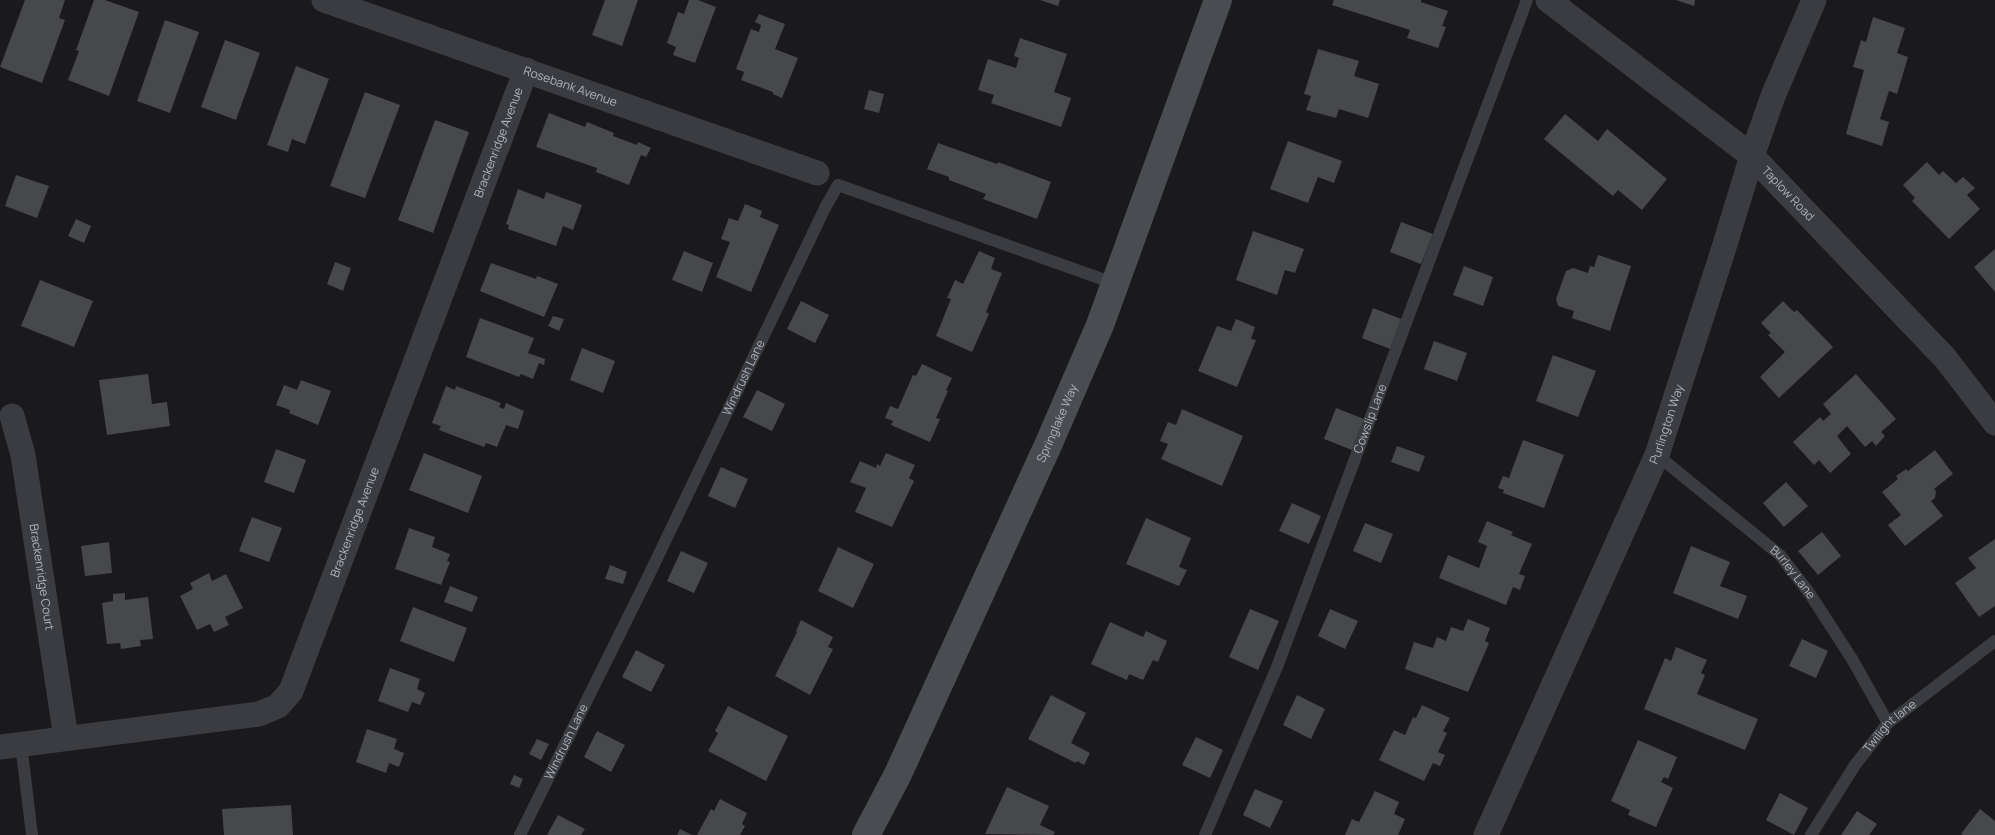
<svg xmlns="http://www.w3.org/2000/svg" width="1995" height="835" font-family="Manrope,sans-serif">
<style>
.building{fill:#47484c}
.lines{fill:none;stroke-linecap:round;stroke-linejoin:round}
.lane{stroke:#3b3c41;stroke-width:12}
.street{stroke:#3b3c41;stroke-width:25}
.secondary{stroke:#494c51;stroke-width:28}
.labels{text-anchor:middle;stroke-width:4;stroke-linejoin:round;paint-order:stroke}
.street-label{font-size:12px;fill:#adb3bb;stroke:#151517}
</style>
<rect width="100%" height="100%" fill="#1a1a1c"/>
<g class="building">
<polygon points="25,0 65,0 59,18 65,20 42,83 0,67"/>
<polygon points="94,0 105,0 139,12 109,96 68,80 79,51 76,50"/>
<polygon points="605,0 638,0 622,46 592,35"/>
<polygon points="689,0 698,0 716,7 695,63 673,55 676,47 667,43 678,12 684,14"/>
<polygon points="1040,0 1060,0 1058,6"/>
<polygon points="1334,0 1421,0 1421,2 1448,11 1442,26 1446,27 1438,48 1407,38 1410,30 1332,5"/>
<polygon points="1676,0 1695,0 1694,6"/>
<polygon points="759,14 785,24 775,49 798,58 782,98 773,94 773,92 741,80 744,72 736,69 751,29 759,32 761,25 755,22"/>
<polygon points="1873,17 1905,28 1897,53 1908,57 1897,94 1889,91 1880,119 1889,122 1882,146 1846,134 1864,70 1853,67 1861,40 1866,42"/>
<polygon points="165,20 199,32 170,113 137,101"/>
<polygon points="1020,38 1067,54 1054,92 1071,98 1061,127 991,103 994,95 978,90 988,59 1016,68 1019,58 1014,56"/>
<polygon points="225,40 260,53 236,120 201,107"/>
<polygon points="1318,49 1359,61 1354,76 1379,84 1368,118 1339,109 1336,118 1306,110 1311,96 1304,94"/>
<polygon points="296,66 329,79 305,144 292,139 288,152 267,145"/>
<polygon points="869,90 884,94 879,113 864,109"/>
<polygon points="365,92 400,105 365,198 330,186"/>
<polygon points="549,113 585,127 587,122 614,133 613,136 637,145 638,142 651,148 646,157 641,155 629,185 596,172 597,168 536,147"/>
<polygon points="1565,114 1598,141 1607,129 1667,179 1642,210 1618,190 1613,196 1544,139"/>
<polygon points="435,120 469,132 433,233 398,220"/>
<polygon points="1288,141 1342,161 1334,183 1318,177 1308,203 1270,189"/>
<polygon points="938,143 997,164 998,162 1051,182 1037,219 983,199 986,194 949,180 949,177 927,169"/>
<polygon points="1927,162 1939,175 1943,171 1956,183 1963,177 1975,188 1967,195 1980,209 1949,239 1912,201 1915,198 1903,185"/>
<polygon points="16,175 49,186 37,218 5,206"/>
<polygon points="518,189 544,199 546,192 582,205 573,230 563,226 556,246 508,229 509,225 506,224"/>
<polygon points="745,204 762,211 760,217 779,225 751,292 716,277 730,242 721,239 729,218 738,221"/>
<polygon points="76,219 91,226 84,243 68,236"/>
<polygon points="1401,222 1433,234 1421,264 1390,252"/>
<polygon points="1253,231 1304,249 1295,273 1285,270 1277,295 1236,280"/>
<polygon points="1995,249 1995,292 1974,267"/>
<polygon points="684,251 713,263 702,292 672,280"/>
<polygon points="979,251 995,258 991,269 1002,273 986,312 989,314 972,352 936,336 951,299 947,298 955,280 963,284"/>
<polygon points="1598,255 1631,266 1610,331 1572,318 1574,311 1558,306 1556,299 1566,271 1573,268 1588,273 1590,266 1594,267"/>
<polygon points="335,262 351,268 343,291 327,284"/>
<polygon points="491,263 536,279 537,276 558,284 544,317 480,291"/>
<polygon points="1464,266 1493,277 1483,306 1453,295"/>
<polygon points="40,280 93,301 74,347 21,326"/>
<polygon points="801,301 829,315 815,343 787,329"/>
<polygon points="1783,301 1794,312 1797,310 1833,347 1779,398 1760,377 1785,352 1768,335 1771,333 1761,323"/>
<polygon points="1373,308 1401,319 1390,349 1362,338"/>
<polygon points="553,316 564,319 559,331 548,326"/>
<polygon points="480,318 534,338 528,353 545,359 544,365 539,363 533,379 521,374 519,377 466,357"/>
<polygon points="1236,319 1255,327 1251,339 1256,340 1237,387 1198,371 1217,326 1231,331"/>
<polygon points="1434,341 1467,353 1457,381 1424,369"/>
<polygon points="582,348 615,361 603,393 570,380"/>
<polygon points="1553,355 1596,371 1578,417 1536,401"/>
<polygon points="922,364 952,378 946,390 948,391 936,418 940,419 930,442 891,425 893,421 885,418 890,406 898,409 913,375 916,376"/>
<polygon points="148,374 152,404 167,402 170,426 107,435 99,380"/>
<polygon points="1856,374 1896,419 1881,432 1885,436 1876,446 1872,441 1865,447 1847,426 1837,436 1851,454 1830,473 1819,460 1814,465 1793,442 1820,417 1823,421 1831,414 1823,404"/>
<polygon points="301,380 331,391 318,425 289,413 290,410 276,405 284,385 297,390"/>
<polygon points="446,386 455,390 456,386 501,403 499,407 504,409 506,403 524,411 518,429 506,425 497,447 486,443 484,447 439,430 441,426 432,423"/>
<polygon points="757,390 785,404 772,431 743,417"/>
<polygon points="1336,408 1364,419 1352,450 1324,439"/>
<polygon points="1182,409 1243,436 1222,486 1161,459 1168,444 1160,441 1168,422 1176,425"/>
<polygon points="1523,440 1564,455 1544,508 1503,493 1504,490 1498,488 1503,476 1509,478"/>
<polygon points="1397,446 1425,456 1419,472 1391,462"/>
<polygon points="276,449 306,460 294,493 264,482"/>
<polygon points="1935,450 1953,474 1934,489 1936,491 1935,498 1931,501 1943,516 1905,546 1888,525 1901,515 1882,492 1898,479 1896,476 1906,469 1908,471"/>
<polygon points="424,453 482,476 468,513 409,490"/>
<polygon points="886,453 915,465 909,478 914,481 892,527 855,512 866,488 850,482 860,461 876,468 877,464 880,466"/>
<polygon points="721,467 748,479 735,508 708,496"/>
<polygon points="1786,482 1808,506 1784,527 1763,503"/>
<polygon points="1292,503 1321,516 1309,544 1279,531"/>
<polygon points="252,517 282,528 269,562 239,551"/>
<polygon points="1146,518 1191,538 1179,567 1187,570 1179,586 1126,564"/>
<polygon points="1487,521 1513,532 1511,535 1532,544 1519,574 1525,576 1520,590 1513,587 1506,605 1439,578 1448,555 1479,568 1487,546 1478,542"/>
<polygon points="1365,523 1393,534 1381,563 1353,551"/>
<polygon points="409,528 435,537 432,547 450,554 447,561 450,562 441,585 395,569"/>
<polygon points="1822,532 1841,556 1818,575 1798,551"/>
<polygon points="1995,539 1995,606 1979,617 1955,583 1976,568 1968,558"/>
<polygon points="109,542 112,573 85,576 81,546"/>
<polygon points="1691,546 1730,562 1720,586 1747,596 1738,619 1673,593"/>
<polygon points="838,547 874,564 853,608 818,591"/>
<polygon points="681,551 708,563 694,593 667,581"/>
<polygon points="610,565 627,572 623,584 605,579"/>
<polygon points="209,573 212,581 226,574 243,608 225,617 229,625 214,632 210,624 197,630 180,596 193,589 190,583"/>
<polygon points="450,586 478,597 472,612 444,602"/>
<polygon points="125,593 125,600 148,597 153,639 140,640 141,646 121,649 120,643 107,644 102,603 113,601 113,594"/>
<polygon points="413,607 467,628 454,662 400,641"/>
<polygon points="1250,609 1279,621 1258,670 1229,657"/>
<polygon points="1330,609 1358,621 1345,649 1318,636"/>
<polygon points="1468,619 1490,628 1485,641 1489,643 1468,692 1405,669 1414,642 1433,648 1437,637 1446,641 1451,627 1463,631"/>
<polygon points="801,620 833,637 828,647 833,649 810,695 775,676 797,632 796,631"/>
<polygon points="1110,622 1143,637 1146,631 1167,641 1158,662 1153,660 1143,680 1129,674 1127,680 1091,664"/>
<polygon points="1802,639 1828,651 1816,678 1789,666"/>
<polygon points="1676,647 1707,660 1701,673 1705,675 1697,694 1758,719 1745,750 1644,709 1665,658 1671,661"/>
<polygon points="636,650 665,665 651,692 622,677"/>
<polygon points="390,668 420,679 417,689 425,693 420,705 412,702 408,712 378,701"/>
<polygon points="1051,695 1086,713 1071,743 1090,753 1084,765 1077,761 1076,763 1028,739"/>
<polygon points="1297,695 1325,709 1311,739 1283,725"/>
<polygon points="1422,705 1450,718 1443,731 1447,733 1438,752 1445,755 1440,766 1433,763 1424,781 1379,760 1394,730 1405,735 1413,717 1416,718"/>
<polygon points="728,706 788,736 766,781 708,751 718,733 715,731"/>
<polygon points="367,729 397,739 394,749 404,753 399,767 389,763 386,773 356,762"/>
<polygon points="597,731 625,745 611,772 584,757"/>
<polygon points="1196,737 1223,750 1210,778 1182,765"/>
<polygon points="537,739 549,744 541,760 529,754"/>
<polygon points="1638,740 1677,757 1668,779 1664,777 1661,782 1673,788 1656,827 1628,815 1630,810 1611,801"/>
<polygon points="514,775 523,779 519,788 510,784"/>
<polygon points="1007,787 1049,806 1040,825 1055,832 1053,835 985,834"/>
<polygon points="1255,789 1283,801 1270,828 1243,815"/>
<polygon points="1375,791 1399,802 1394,814 1405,819 1398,835 1345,835 1352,819 1359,822"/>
<polygon points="1780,793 1808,808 1794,835 1766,820"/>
<polygon points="720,799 747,813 742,824 745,826 740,835 697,835 711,809 714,811"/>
<polygon points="291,805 293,835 224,835 222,809"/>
<polygon points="1980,809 1995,821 1995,835 1963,835 1961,834"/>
<polygon points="1857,811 1877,824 1869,835 1841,835"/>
<polygon points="558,815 585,829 581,835 547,835"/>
<polygon points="680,829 692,835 677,835"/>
</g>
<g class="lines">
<g class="lane">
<path id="s1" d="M 1657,455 L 1780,555 L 1810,594 L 1852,659 L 1888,723"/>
<polyline points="21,744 32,835"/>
<path id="s2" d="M 520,835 L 648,577 L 825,208 L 838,185 L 1116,284"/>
<path id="s3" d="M 1205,835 L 1277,667 L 1527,0"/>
<path id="s4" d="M 1811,835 L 1855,765 L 1888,723 L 1995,641"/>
</g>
<g class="street">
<path id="s5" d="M 324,0 L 817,173"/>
<path id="s6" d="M 1548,0 L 1752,156 L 1945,358 L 1995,423"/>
<path id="s7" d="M 12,416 L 23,455 L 66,738"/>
<path id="s8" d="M 0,747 L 259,714 L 278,706 L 291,691 L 526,70"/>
<path id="s9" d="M 1486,835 L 1657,455 L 1722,254 L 1752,156 L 1773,96 L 1814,0"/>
</g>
<path class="secondary" id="s10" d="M 866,835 L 898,774 L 1049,443 L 1100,325 L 1218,0"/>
</g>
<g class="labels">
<g class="street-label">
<text dy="4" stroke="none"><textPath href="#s5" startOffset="261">Rosebank Avenue</textPath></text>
<text dy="4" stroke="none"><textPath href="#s8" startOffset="888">Brackenridge Avenue</textPath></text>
<text dy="4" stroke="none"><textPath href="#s6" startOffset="309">Taplow Road</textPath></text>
<text dy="4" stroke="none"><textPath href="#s2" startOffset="509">Windrush Lane</textPath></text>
<text dy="4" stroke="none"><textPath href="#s3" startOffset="448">Cowslip Lane</textPath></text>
<text dy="4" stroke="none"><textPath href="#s10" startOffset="454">Springlake Way</textPath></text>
<text dy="4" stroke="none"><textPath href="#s9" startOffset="449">Purlington Way</textPath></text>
<text dy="4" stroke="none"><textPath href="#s8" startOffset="482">Brackenridge Avenue</textPath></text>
<text dy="4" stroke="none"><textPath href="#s1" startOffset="180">Burley Lane</textPath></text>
<text dy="4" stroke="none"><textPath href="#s7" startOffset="164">Brackenridge Court</textPath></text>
<text dy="4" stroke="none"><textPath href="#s4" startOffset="135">Twilight lane</textPath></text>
<text dy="4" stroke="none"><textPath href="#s2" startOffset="104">Windrush Lane</textPath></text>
</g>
</g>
</svg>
